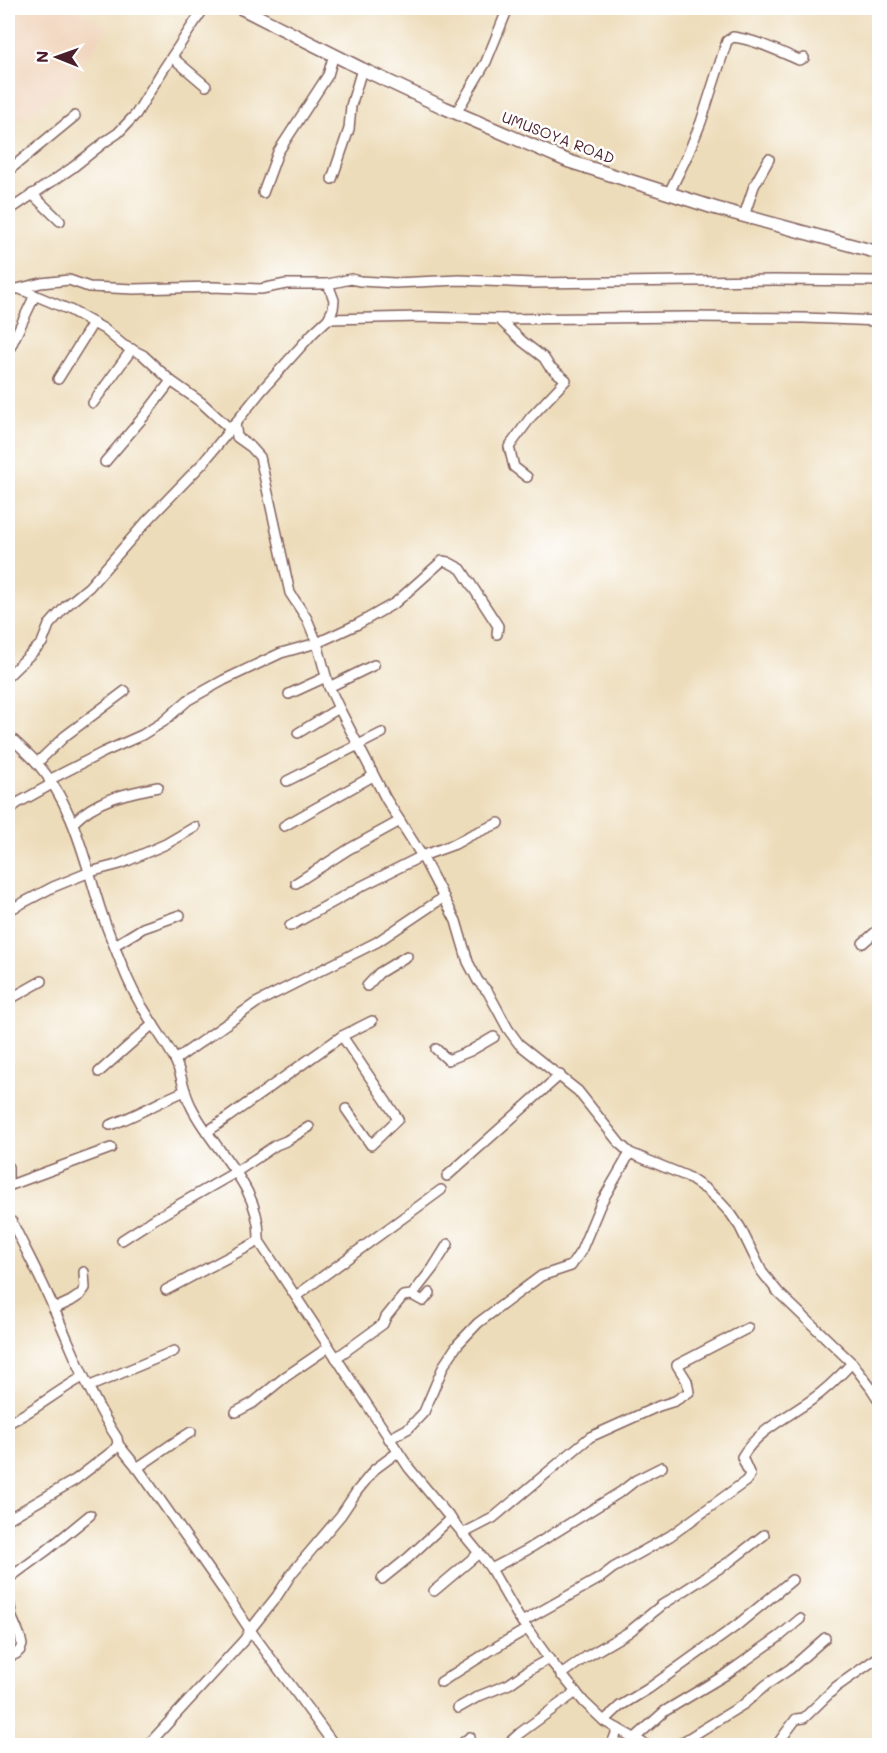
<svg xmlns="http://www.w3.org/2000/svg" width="887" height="1753" font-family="Mali,sans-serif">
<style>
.built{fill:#f1d5bd}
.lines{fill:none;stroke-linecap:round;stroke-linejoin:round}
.minor-casing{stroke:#83615d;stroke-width:12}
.secondary-casing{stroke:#83615d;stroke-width:15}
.minor{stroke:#fff;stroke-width:9}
.secondary{stroke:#fff;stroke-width:12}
.labels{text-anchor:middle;stroke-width:5;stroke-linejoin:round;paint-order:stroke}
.street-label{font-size:15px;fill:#4a1f2b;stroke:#fff}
</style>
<rect width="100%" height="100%" fill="#fff"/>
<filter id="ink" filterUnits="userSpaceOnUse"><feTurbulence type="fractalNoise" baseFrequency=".0167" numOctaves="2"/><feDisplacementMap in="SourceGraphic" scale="12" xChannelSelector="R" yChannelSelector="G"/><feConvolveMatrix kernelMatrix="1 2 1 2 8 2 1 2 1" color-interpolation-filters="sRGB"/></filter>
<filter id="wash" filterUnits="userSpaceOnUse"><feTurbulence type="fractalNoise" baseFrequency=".008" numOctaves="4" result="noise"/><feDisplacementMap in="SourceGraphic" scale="24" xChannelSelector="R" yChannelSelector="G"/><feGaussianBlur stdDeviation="1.35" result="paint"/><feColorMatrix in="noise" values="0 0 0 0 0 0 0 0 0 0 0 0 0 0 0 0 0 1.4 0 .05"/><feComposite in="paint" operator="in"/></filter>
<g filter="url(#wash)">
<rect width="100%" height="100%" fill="#eddcb9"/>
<polygon class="built" points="8,8 74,8 108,28 67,90 8,127"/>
</g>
<g filter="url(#ink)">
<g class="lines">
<g class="minor-casing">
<g id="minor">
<polyline points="172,57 206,86"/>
<polyline points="456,113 486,62 508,8"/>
<polyline points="8,171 75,116"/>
<polyline points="332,179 349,129 351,106 362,69"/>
<polyline points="263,193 278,152 328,75 334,54"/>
<path d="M 669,193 L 688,154 L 701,122 L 727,41 L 733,37 C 756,40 778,51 799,60 L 804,58"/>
<polyline points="32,194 60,221"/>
<polyline points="8,211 72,168 106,141 118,133 136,114 161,73 204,8"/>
<polyline points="744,216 754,186 769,159"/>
<polyline points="8,289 17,289 41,283 69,280 89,287 134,289 213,287 261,289 286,284 328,284 351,279 360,281 395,283 459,280 533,283 774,280 880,281"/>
<polyline points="20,289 70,310 104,329 123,345 143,355 171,381 202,403 230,429"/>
<polyline points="328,319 421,317 499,319 689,317 804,318 880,321"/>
<polyline points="499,319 522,341 544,358 549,366 566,380 531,417 509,447 514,467 527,477"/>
<polyline points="8,352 35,295"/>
<polyline points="58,379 93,323"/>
<polyline points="93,403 132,349"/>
<polyline points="235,423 237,437 251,447 260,457 290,593 307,619 317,643 329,687 339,708 386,799 422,856 455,844 471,835 499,823"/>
<polyline points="105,462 145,415 171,381"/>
<polyline points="8,676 42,643 49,625 66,606 89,587 146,522 203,463 262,390 313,333 328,319 333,309 334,300 328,284"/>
<polyline points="329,687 374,665"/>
<polyline points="289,694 326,677"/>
<polyline points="298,733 339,708"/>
<path d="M 8,735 C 17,744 28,753 37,763 C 73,804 84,858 100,908 C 106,927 114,945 121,963 C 128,981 137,1000 148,1016 C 156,1030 167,1044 174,1058 C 182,1073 183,1091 191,1106 C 213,1151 261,1185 259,1241 L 409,1468 L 479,1553 L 491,1569 L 518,1616 L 549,1659 L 584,1702 L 604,1721 L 648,1746"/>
<polyline points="37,763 65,736 125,691"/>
<polyline points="49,780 104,752 142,735 163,722 188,700 224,680 281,653 317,643 358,624 395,603 442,561 448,562 461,569 498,626 497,634"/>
<polyline points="287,781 382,733"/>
<polyline points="8,814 16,804 52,784"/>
<path d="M 73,823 C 96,799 127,793 158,787"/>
<polyline points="284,826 373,776"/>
<polyline points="296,883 349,849 400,821"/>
<polyline points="13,908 53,887 90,872 120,864 166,844 195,827"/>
<polyline points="290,926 362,886 422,856 456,921 468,962 478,981 488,992 508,1029 519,1044 578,1091 620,1144 630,1153 686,1176 707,1190 719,1201 731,1214 740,1227 762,1272 778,1292 852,1363 871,1388 880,1402"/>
<polyline points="863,943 880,928"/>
<polyline points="115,945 143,928 180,915"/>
<polyline points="367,986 379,973 407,956"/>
<polyline points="8,1000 42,981"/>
<polyline points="342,1036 398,1119 371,1145 346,1109"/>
<polyline points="436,1049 448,1060 470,1051 494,1037"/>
<polyline points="175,1060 256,1003 377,942 444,897"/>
<polyline points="99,1072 153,1024"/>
<path d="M 110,1125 C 136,1116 160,1101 185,1091"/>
<polyline points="207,1132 342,1036 372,1021"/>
<polyline points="8,1167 8,1182"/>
<polyline points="447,1176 560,1075"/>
<polyline points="8,1186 111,1148"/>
<polyline points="122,1240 156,1218 236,1172 276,1145 286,1141 309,1127"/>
<polyline points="166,1290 259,1241"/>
<polyline points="412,1295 423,1301 430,1293"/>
<polyline points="296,1296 441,1190"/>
<polyline points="54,1309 71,1301 80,1295 85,1288 84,1272"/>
<polyline points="336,1358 383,1324 386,1317 403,1296 412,1295 433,1268 448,1244"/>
<polyline points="88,1387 174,1351"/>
<polyline points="236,1412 253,1403 285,1377 329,1347"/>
<path d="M 8,1423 C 34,1411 57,1391 83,1377"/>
<polyline points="389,1439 409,1428 424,1412 444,1365 458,1344 478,1323 541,1276 571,1266 581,1251 601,1203 630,1153"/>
<polyline points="118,1444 140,1471 224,1591 250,1630 335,1746"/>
<polyline points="137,1468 172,1444 191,1432"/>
<path d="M 8,1519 L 75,1480 L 114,1450 L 118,1444 L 117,1438 C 90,1397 74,1353 54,1309 C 42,1280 26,1251 12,1222"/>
<polyline points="462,1534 493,1518 590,1437 659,1406 675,1401 689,1392 687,1381 677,1365 748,1328"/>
<polyline points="491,1569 527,1550 622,1491 636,1480 662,1467"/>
<polyline points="8,1579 46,1551 90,1515"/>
<polyline points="382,1579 408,1558 451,1518"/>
<polyline points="434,1591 479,1553"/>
<polyline points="8,1596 12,1618 20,1636 22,1645 20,1650 16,1654 8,1657"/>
<path d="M 522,1622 L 600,1578 L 613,1568 L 670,1536 L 746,1481 L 750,1475 L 742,1457 C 756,1432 787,1417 810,1401 C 826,1390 839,1377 852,1363"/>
<polyline points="561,1675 586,1657 629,1632 662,1605 729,1562 764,1535"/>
<polyline points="441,1682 496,1647 527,1629"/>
<polyline points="458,1708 479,1696 509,1684 529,1670 549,1659"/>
<polyline points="604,1721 620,1706 648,1689 736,1626 792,1580"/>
<polyline points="635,1738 665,1711 725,1675 780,1636 800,1619"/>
<polyline points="510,1742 520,1733 576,1692"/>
<polyline points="147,1746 245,1639 250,1630 277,1596 292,1573 341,1515 357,1491 375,1469 398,1452"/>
<polyline points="459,1746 470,1737"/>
<polyline points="611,1746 618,1729"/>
<polyline points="676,1746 744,1704 766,1685 790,1669 825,1638"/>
<polyline points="776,1746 796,1719 804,1718 836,1687 880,1656"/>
<polyline points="878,1746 880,1743"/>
</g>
</g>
<g class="secondary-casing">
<polyline id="secondary" points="241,8 362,69 445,108 568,161 715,208 880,253"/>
</g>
<use href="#minor" class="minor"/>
<use href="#secondary" class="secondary"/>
</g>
</g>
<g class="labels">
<g class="street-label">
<text transform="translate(558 138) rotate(21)" y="5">UMUSOYA ROAD</text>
</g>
</g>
<rect width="887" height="1753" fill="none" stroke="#fff" stroke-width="30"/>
<g transform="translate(57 57) rotate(271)" stroke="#ffffff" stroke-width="4.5" paint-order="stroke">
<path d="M0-4.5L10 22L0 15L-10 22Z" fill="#4a1f2b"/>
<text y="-9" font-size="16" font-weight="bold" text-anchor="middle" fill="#4a1f2b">N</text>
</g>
</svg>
